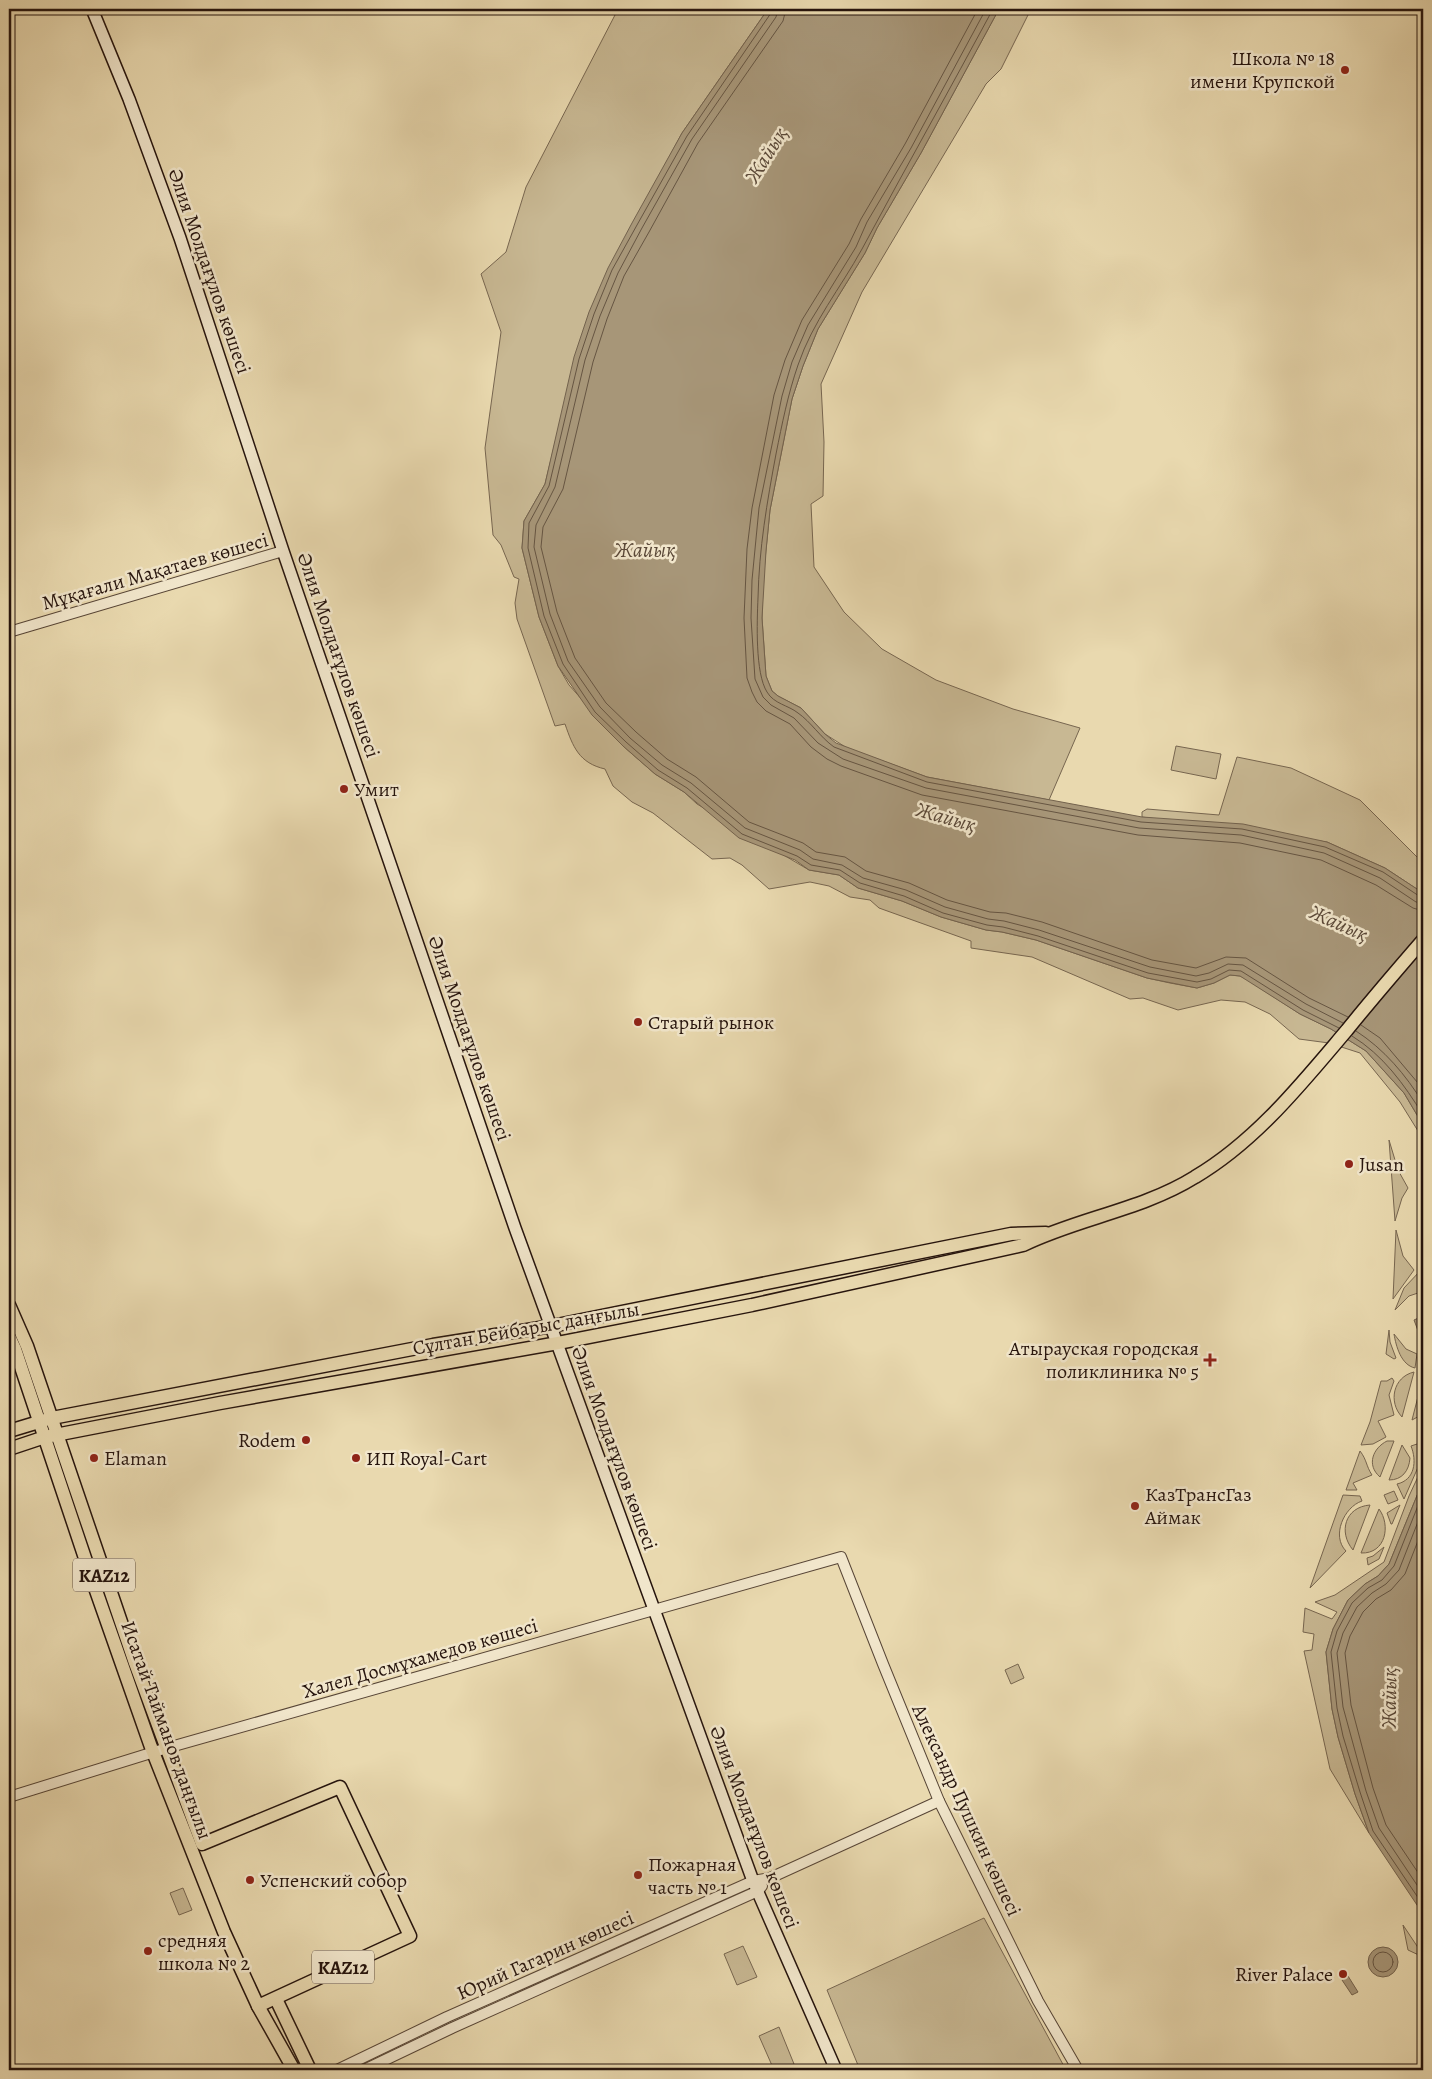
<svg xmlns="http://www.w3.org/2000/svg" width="1432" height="2079" font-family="Alegreya,serif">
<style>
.green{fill:#c8b893;stroke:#776650}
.water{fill:#a79678;stroke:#73624d}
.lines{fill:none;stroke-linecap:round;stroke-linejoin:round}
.shore{stroke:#665542;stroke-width:1}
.tertiary-casing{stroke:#574536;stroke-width:12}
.secondary-casing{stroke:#26140d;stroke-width:14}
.primary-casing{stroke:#26140d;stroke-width:15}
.tertiary{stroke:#f1e6cb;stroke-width:10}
.secondary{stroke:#f1e6cb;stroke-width:11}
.primary{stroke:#e9d9af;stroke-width:12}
.poi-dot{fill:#8f2418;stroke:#f1e6cb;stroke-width:2}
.labels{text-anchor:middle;stroke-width:5;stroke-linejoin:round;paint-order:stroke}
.shield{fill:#f1e6cb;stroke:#635346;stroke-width:1}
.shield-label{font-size:19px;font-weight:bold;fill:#26140d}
.poi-label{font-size:20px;fill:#26140d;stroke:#f1e6cb;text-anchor:start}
.street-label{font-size:20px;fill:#26140d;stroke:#f1e6cb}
.water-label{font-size:21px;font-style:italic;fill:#5a4838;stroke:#f1e6cb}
</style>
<rect width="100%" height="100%" fill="#e9d9af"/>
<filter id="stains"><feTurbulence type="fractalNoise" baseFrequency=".004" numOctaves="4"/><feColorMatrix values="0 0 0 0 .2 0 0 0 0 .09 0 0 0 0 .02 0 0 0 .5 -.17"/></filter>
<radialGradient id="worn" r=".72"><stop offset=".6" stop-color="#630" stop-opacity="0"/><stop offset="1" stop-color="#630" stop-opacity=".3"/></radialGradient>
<g class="green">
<path d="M 603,9 L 768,9 L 682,133 L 658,178 L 562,414 L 545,484 L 524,521 L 522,548 L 539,617 L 558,666 L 569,685 L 623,746 L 655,774 L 684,792 L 697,804 L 809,870 L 839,875 L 858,888 L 902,901 L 941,917 L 986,930 L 1002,932 L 1036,940 L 1147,978 L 1170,983 L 1197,988 L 1214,983 L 1230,975 L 1240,976 L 1246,979 L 1300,1014 L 1331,1029 L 1366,1051 L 1404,1093 L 1423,1125 L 1423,1139 L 1400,1102 L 1360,1053 L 1329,1043 L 1299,1039 L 1270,1014 L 1245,1002 L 1221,1000 L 1178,1010 L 1143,998 L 1130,999 L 1032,957 L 971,948 L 971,941 L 879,908 L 870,900 L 850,897 L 829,886 L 810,882 L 769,889 L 742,865 L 730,858 L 712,859 L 653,813 L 632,802 L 613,786 L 605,769 C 579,763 573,747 565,724 L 555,726 L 517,619 L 515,603 L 519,579 L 514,577 L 501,545 L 493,535 L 485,448 L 501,332 L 481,274 L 506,252 L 526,187 L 615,15 Z"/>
<polygon points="999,9 1031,9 1001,69 986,84 862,292 821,384 824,442 823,496 811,504 814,567 844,612 882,649 936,680 1013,709 1080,728 1049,800 927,777 847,748 825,734 801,708 778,696 772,691 766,676 762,618 763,580 770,510 792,399 803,366 818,329 865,253 877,228 921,153"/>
<polygon points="1176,746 1221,754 1216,779 1171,770"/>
<polygon points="1237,757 1291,768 1360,800 1423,863 1423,893 1385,868 1327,842 1142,817 1142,812 1147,809 1219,815"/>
<polygon points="1389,1140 1398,1170 1408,1188 1402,1198 1395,1221"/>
<polygon points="1396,1230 1403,1256 1414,1270 1393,1299"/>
<polygon points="1421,1270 1421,1292 1409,1296 1395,1310 1404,1288"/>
<polygon points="1389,1330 1390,1342 1396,1358 1394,1359 1386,1354"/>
<path d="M 1394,1334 L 1406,1349 L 1417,1354 L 1415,1368 C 1401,1365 1396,1346 1394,1334 Z"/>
<path d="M 1414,1372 L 1402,1417 C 1388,1402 1393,1377 1414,1372 Z"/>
<polygon points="1423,1377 1423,1414 1412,1420"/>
<polygon points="1392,1378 1394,1381 1389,1395 1394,1415 1378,1421 1386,1437 1373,1444 1361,1445 1370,1422 1381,1381 1387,1381"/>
<path d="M 1387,1441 L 1394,1441 L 1380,1477 C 1366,1465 1373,1448 1387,1441 Z"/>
<path d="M 1423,1442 L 1423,1456 L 1404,1499 L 1397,1484 C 1415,1480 1417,1461 1411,1446 Z"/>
<path d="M 1402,1445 L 1410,1458 C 1409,1471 1402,1480 1389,1480 Z"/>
<path d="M 1360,1451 C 1367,1460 1366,1466 1372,1475 L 1353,1483 L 1357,1490 L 1346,1490 Z"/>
<polygon points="1423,1466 1423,1481 1389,1564 1378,1576 1365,1584 1348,1600 1333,1629 1326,1652 1332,1709 1338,1737 1355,1794 1369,1833 1330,1769 1304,1651 1312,1650 1314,1634 1303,1632 1305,1608 1332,1619 1337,1612 1315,1602 1335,1595 1384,1562 1409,1496"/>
<polygon points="1394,1491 1398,1500 1388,1504 1384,1495"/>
<path d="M 1343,1495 L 1360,1496 L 1362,1501 C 1344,1507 1331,1536 1346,1551 L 1310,1588 Z"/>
<path d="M 1370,1505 L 1353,1550 C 1338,1532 1345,1507 1370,1505 Z"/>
<polygon points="1400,1505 1392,1524 1391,1524 1387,1513"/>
<path d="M 1379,1509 C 1391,1525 1386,1554 1361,1553 Z"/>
<polygon points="1384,1547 1379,1559 1368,1565 1367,1558 1373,1556"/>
<polygon points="1018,1664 1024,1678 1011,1684 1005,1670"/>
<polygon points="183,1888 192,1910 179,1915 170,1893"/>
<polygon points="984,1918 1066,2070 860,2070 827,1990"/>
<polygon points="1403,1925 1423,1955 1423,1957 1408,1950"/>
<polygon points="743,1946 757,1977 737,1985 724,1954"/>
<polygon points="779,2027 794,2064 779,2070 774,2070 759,2036"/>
</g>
<g class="water">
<polygon points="768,9 999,9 921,153 877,228 865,253 818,329 803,366 792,399 770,510 766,551 762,618 766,676 772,691 778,696 801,708 825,734 836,743 927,777 1142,817 1243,824 1327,842 1385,868 1423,893 1423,1125 1404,1093 1366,1051 1331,1029 1300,1014 1240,976 1230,975 1214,983 1197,988 1147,978 1036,940 1002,932 986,930 941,917 902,901 858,888 839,875 809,870 795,860 739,838 684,792 655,774 623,746 592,715 558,666 539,617 522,548 524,521 545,484 574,357 589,312 608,268 632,223 682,133"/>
<polygon points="1423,1316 1423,1335 1420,1336 1414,1320"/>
<polygon points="1423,1481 1423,1914 1369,1833 1355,1794 1338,1737 1332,1709 1326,1652 1333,1629 1348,1600 1365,1584 1378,1576 1389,1564"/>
<circle cx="1383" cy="1962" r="15"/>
<polygon points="1348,1976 1358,1992 1352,1995 1342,1980"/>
</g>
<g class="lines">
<g class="shore">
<polyline points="772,9 771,13 687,136 637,225 612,270 594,314 579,359 549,486 529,523 528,548 544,616 563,664 595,712 626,742 658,770 687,788 742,834 797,856 811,865 840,870 860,883 904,896 943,913 987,925 1003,927 1038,936 1148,973 1197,982 1211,979 1229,970 1241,971 1303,1010 1339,1028"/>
<polyline points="778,9 776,17 692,139 642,228 618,273 600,316 585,360 555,487 536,525 534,547 550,614 568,661 600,707 630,738 662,765 691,783 745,828 800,850 813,859 842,865 863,878 906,890 945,907 988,919 1004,921 1039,930 1150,967 1196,976 1209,973 1228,964 1243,965 1306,1004 1343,1023"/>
<polyline points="786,9 783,21 698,143 649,232 624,276 607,319 593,362 563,489 543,527 541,547 557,612 575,658 606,703 636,732 667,759 696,777 749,822 803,843 816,852 845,857 866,871 909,883 947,900 990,912 1006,913 1042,922 1152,960 1196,968 1226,957 1246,958 1309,998 1348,1017"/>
<polyline points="978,9 905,144 861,219 849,244 802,320 785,360 774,395 752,508 747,549 744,618 747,678 752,692 757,702 766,711 790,724 811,747 827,759 841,766 922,795 1138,835 1240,843 1321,860 1376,885 1413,908 1423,911"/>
<polyline points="986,9 911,148 867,222 856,247 808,325 792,362 782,396 759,508 752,580 751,618 755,679 763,697 771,705 794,718 818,743 843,759 926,788 1139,828 1241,835 1324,853 1380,878 1416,902 1423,903"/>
<path d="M 993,9 C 950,89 905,169 862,249 C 840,289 813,321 798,365 C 788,394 782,424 776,454 C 767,502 759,549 758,598 C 757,622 755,673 767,692 C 774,704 788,705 798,713 C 811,722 820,737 834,747 L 927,782 L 1141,822 L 1242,829 L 1325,847 L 1383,872 L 1419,896 L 1423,897"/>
<polyline points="1361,1025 1380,1038 1423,1089"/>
<path d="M 1356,1031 C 1384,1049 1406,1075 1423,1103"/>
<path d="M 1352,1036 C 1383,1055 1404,1084 1423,1115"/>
<polyline points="1423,1493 1394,1566 1382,1580 1368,1588 1352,1603 1337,1631 1331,1652 1337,1708 1343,1736 1360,1792 1373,1831 1423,1905"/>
<polyline points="1423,1509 1399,1570 1386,1584 1372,1593 1357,1607 1343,1633 1337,1653 1343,1707 1366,1791 1379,1828 1423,1894"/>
<polyline points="1423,1528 1405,1574 1391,1590 1376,1599 1363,1612 1350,1636 1345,1653 1351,1705 1373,1788 1386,1825 1423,1880"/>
<circle cx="1383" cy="1962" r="10"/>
</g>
<g class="tertiary-casing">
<g id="tertiary">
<polyline points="9,632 283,551"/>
<polyline points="9,1797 167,1748 841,1557 883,1664 939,1801 1038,2001 1078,2070"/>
<polyline points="337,2070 447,2017 753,1881 770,1878 939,1801"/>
<polyline points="364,2070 452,2028 758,1891 762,1886"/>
</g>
</g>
<g class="secondary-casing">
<polyline id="secondary" points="92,9 129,99 180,238 283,551 515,1228 753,1881 836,2070"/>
</g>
<g class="primary-casing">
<g id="primary">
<polyline points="9,1305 27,1346 135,1663 202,1844 340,1787 410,1936 258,2006"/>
<polyline points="9,1336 15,1349 93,1582 151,1747 224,1932 258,2006 294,2070"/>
<polyline points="9,1431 52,1418 433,1345 552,1326 1011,1234 1046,1233"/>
<path d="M 9,1449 L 45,1437 L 220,1403 L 558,1343 L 752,1305 L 1023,1245 C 1078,1218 1142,1210 1195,1177 C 1256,1141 1302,1083 1347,1030 C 1372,999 1397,970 1423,940"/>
<polyline points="276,1999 310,2070"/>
</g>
</g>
<use href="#tertiary" class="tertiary"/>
<use href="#secondary" class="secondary"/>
<use href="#primary" class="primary"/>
</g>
<g class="poi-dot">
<circle cx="1345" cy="70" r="5"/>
<circle cx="344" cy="789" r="5"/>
<circle cx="638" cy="1022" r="5"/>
<circle cx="1349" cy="1164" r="5"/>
<path d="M1207.5 1352.5h5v5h5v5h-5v5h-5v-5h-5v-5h5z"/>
<circle cx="306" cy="1440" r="5"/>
<circle cx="94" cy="1458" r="5"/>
<circle cx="356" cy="1458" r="5"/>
<circle cx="1135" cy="1506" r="5"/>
<circle cx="638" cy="1875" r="5"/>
<circle cx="250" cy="1880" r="5"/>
<circle cx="148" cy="1951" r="5"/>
<circle cx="1343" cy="1974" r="5"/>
</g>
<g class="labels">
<g class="shield">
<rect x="73" y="1558.5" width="62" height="33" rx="4"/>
<rect x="312" y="1950.5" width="62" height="33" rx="4"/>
</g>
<g class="shield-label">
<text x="104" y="1582">KAZ12</text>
<text x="343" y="1974">KAZ12</text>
</g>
<g class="poi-label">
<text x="1335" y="65" text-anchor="end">Школа № 18<tspan x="1335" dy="23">имени Крупской</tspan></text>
<text x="354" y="796">Умит</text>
<text x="648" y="1029">Старый рынок</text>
<text x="1359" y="1171">Jusan</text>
<text x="1199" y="1355" text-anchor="end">Атырауская городская<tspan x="1199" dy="23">поликлиника № 5</tspan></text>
<text x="296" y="1447" text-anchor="end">Rodem</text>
<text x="104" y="1465">Elaman</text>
<text x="366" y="1465">ИП Royal-Cart</text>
<text x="1145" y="1501">КазТрансГаз<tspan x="1145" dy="23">Аймак</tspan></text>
<text x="648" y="1871">Пожарная<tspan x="648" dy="23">часть № 1</tspan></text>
<text x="260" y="1887">Успенский собор</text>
<text x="158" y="1947">cредняя<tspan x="158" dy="23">школа № 2</tspan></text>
<text x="1333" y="1981" text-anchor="end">River Palace</text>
</g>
<g class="street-label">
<text transform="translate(210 271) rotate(71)" y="7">Әлия Молдағұлов көшесі</text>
<text transform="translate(155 571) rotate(-16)" y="7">Мұқағали Мақатаев көшесі</text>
<text transform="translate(339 655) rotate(71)" y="7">Әлия Молдағұлов көшесі</text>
<text transform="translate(470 1038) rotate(71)" y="7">Әлия Молдағұлов көшесі</text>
<text transform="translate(526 1328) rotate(-10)" y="7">Сұлтан Бейбарыс даңғылы</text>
<text transform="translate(615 1448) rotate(70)" y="7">Әлия Молдағұлов көшесі</text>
<text transform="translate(420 1658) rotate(-16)" y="7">Халел Досмұхамедов көшесі</text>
<text transform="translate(167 1730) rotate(70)" y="7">Исатай Тайманов даңғылы</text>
<text transform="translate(967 1810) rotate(65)" y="7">Александр Пушкин көшесі</text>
<text transform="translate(755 1827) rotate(69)" y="7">Әлия Молдағұлов көшесі</text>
<text transform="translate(545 1955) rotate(-24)" y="7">Юрий Гагарин көшесі</text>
</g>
<g class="water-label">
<text transform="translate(766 155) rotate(-58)" y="7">Жайық</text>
<text x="645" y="557">Жайық</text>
<text transform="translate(946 817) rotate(16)" y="7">Жайық</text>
<text transform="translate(1339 923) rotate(24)" y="7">Жайық</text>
<text transform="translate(1389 1698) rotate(-89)" y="7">Жайық</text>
</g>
</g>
<rect width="1432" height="2079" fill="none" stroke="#e9d9af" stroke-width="30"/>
<rect x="10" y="10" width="1412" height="2059" fill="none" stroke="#26140d" stroke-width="2.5"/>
<rect x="15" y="15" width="1402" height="2049" fill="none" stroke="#26140d"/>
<rect width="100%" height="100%" filter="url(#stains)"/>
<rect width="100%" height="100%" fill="url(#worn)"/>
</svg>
